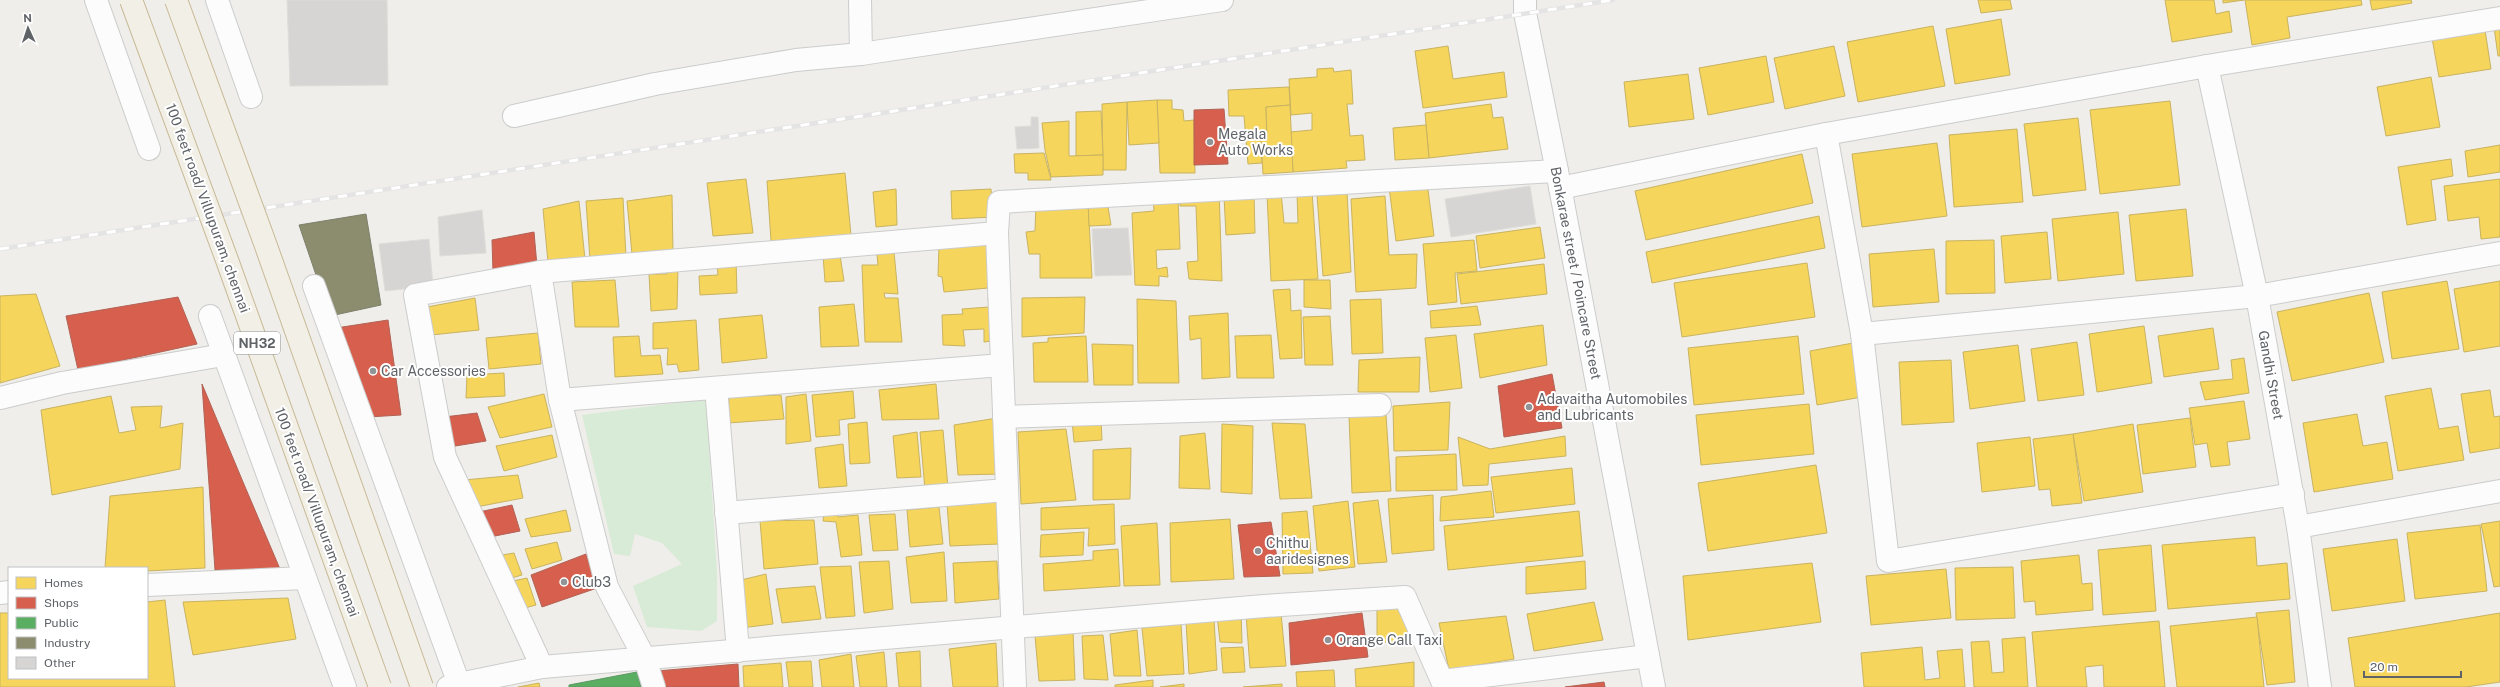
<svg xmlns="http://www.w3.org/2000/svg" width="2500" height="687" font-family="'Public Sans',sans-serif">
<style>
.green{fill:#d8ebd6}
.homes{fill:#f6d55c;stroke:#c9b360}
.shops{fill:#d6604d;stroke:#b26155}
.public{fill:#5aae61;stroke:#5c9863}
.industry{fill:#8c8c6e;stroke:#7e806c}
.building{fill:#d6d5d3;stroke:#deddd9}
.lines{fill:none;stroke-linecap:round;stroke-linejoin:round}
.minor-casing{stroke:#cbcccc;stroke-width:24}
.tertiary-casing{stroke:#cbcccc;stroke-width:24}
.minor{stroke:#fdfcfc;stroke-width:22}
.tertiary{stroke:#fdfcfc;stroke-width:22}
.rail-casing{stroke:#e4e4e4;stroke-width:4.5}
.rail{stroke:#fff;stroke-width:3;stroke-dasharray:9;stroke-linecap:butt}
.trunk-bridge-casing{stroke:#c8b996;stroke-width:24;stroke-linecap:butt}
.trunk-bridge{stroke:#f2f0e6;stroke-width:22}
.poi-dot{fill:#919496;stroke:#fff;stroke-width:1.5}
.labels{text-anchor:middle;stroke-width:4;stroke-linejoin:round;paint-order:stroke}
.shield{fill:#fff;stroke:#8f9295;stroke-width:1}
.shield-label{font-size:13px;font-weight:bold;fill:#5f6368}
.poi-label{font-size:14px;fill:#5f6368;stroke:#fff;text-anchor:start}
.street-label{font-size:14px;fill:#5f6368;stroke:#fff}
</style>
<rect width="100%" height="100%" fill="#efeeea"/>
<polygon class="green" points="706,399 717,573 717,621 701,631 647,627 633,586 682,564 662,543 635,534 630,556 614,554 582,415"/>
<g class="homes">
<polygon points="1978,0 2010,0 2012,9 1981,13"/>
<polygon points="2165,0 2214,0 2216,14 2229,11 2232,32 2172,42"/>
<polygon points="2223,0 2244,0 2223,3"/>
<polygon points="2245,0 2361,0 2362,5 2287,17 2290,38 2252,45"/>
<polygon points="2370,0 2411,0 2412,3 2372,10"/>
<polygon points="2001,19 2010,75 1955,84 1946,29"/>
<polygon points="1933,26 1945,86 1858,102 1847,42"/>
<polygon points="2500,26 2500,56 2498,56 2494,27"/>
<polygon points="2485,30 2491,69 2439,77 2432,38"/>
<polygon points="1448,46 1453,79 1504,72 1507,97 1423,108 1415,51"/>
<polygon points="1834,46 1845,96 1785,109 1774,58"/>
<polygon points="1766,56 1774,102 1708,115 1699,68"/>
<polygon points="1333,68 1334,72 1351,70 1353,104 1347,104 1350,136 1363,135 1365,160 1346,161 1347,168 1293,172 1290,132 1312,130 1312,113 1291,115 1289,79 1317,77 1317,69"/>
<polygon points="1688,74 1694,119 1629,127 1624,82"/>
<polygon points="2431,77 2440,127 2386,136 2377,87"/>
<polygon points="1289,87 1290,105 1266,107 1267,139 1261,139 1262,163 1248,164 1244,116 1229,116 1228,90"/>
<polygon points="1157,100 1172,100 1172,109 1183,110 1184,121 1194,120 1195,173 1160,173"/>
<polygon points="1157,100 1159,143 1129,145 1127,102"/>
<polygon points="2170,101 2180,185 2100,194 2090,110"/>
<polygon points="1127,102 1126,170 1103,170 1102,104"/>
<polygon points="1491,104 1493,118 1503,117 1508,149 1429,158 1425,113"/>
<polygon points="1290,105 1293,172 1263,174 1261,139 1267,139 1266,107"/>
<polygon points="1101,111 1103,155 1076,156 1076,112"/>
<polygon points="2078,118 2086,190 2033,196 2024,124"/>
<polygon points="1069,121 1069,156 1103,155 1103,175 1051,177 1045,150 1042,123"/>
<polygon points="1426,125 1429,158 1395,160 1393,128"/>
<polygon points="2017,129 2023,202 1954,207 1949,135"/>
<polygon points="1937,143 1947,216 1862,227 1852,154"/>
<polygon points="2500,145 2500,172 2468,177 2465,151"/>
<polygon points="1044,153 1051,180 1028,180 1028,173 1015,173 1014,154"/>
<polygon points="1802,154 1813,203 1646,240 1635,191"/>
<polygon points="2451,159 2453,176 2431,180 2436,220 2407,225 2398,167"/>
<polygon points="845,173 851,235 771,241 767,181"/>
<polygon points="746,179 753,233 713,236 707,183"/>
<polygon points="2500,179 2500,237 2481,239 2479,217 2448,221 2444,186"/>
<polygon points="1427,182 1434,236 1396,241 1389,187"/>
<polygon points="896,189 897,225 876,227 873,192"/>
<polygon points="991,189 993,217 952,219 951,191"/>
<polygon points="1219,190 1222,281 1189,279 1187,262 1198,261 1196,206 1180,206 1181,192"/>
<polygon points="1312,191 1318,279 1271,281 1267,194 1281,192 1284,223 1298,223 1297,193"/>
<polygon points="1347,191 1351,272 1323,276 1317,195"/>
<polygon points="672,195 673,252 632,254 627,201"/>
<polygon points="1254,195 1255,233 1226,235 1224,196"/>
<polygon points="1385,196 1389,255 1417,254 1416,288 1356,292 1351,199"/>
<polygon points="623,198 626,257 590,260 586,201"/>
<polygon points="1153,198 1178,198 1180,249 1156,250 1157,269 1167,267 1168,277 1159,276 1159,286 1135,285 1132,213 1154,211"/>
<polygon points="579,201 585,259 548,262 543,209"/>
<polygon points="1088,201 1092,278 1040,278 1040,254 1029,254 1026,232 1035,231 1036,203"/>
<polygon points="1088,201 1107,201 1111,225 1089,226"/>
<polygon points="2186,209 2193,276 2136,281 2129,215"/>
<polygon points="2118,212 2124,274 2058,281 2052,219"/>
<polygon points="1819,216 1825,248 1652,283 1646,252"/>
<polygon points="1540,227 1545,258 1480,268 1476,236"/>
<polygon points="2047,232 2051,279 2005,283 2001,236"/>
<polygon points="993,238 999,287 944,292 942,277 938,276 939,244"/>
<polygon points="1474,240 1477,271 1455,273 1457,302 1428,305 1423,244"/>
<polygon points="1994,240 1995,293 1946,294 1946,241"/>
<polygon points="1934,249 1939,302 1873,307 1869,254"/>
<polygon points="894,252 898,294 884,293 885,298 898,298 902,342 865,342 862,265 878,265 877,254"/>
<polygon points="823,255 840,255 844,281 825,282"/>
<polygon points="736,261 737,293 700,295 699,276 718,275 717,263"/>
<polygon points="1807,263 1815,317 1682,337 1674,283"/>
<polygon points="1544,264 1547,294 1461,304 1457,274"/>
<polygon points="678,266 677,309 651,311 649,274 667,274 666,267"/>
<polygon points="615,280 619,327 575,327 572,282"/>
<polygon points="1304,280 1330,280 1331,309 1304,307"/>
<polygon points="2447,281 2459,349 2392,359 2382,292"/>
<polygon points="2500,281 2500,346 2464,352 2454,289"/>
<polygon points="1290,289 1291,311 1301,310 1302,358 1280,359 1273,290"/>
<polygon points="2369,293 2384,362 2292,381 2277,312"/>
<polygon points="36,294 60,366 0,383 0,296"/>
<polygon points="1085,297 1084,333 1022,337 1022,298"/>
<polygon points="475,298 479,330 431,335 427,307"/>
<polygon points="988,298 1000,298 999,340 984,342 984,329 963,330 965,346 943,345 942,315 963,314 962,309 989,307"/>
<polygon points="1137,299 1176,301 1179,383 1138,383"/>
<polygon points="1381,299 1383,353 1352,354 1350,300"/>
<polygon points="854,304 859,346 821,347 819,307"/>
<polygon points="1477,306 1481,325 1431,328 1430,311"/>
<polygon points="1228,313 1230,377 1202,379 1201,338 1190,340 1189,316"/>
<polygon points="762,315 767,358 722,363 719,319"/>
<polygon points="1330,316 1333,365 1305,365 1303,317"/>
<polygon points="696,320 699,370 679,372 677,364 667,365 668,348 653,349 653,323"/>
<polygon points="1543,325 1547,365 1480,378 1474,334"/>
<polygon points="2144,326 2152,383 2097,392 2089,334"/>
<polygon points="2213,328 2219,369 2164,377 2158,336"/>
<polygon points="538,333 541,364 489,369 486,338"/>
<polygon points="1271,335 1274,378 1237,378 1235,336"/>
<polygon points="1456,335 1462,388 1430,392 1425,338"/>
<polygon points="639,336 641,356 660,355 663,374 615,377 613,337"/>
<polygon points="1086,336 1088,382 1034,382 1033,343 1048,342 1048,338"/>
<polygon points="1798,336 1804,394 1694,405 1688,348"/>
<polygon points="2077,342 2084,395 2038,401 2031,349"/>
<polygon points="1853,343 1862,397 1817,405 1810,351"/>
<polygon points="1092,344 1133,345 1133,385 1094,385"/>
<polygon points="2018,345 2025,401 1970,409 1963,352"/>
<polygon points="1420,357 1419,392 1358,392 1359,360"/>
<polygon points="2244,358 2249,393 2205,400 2200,382 2233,379 2231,360"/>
<polygon points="1951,360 1954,422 1902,425 1899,362"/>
<polygon points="504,373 505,396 466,398 467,375"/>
<polygon points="936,384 939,419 882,420 879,390"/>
<polygon points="2431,388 2439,429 2458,426 2464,460 2398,471 2385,396"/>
<polygon points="2490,390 2494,417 2500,416 2500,448 2470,453 2461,394"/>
<polygon points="853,391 855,418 839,420 840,435 816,437 812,395"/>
<polygon points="544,394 552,427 500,438 488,407"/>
<polygon points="806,394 811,441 786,444 786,397"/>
<polygon points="781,395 784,419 728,423 729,397"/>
<polygon points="111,396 119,433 136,430 131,407 162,406 160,428 183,423 180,469 52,495 41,410"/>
<polygon points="2244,401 2250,439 2227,442 2230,465 2211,467 2207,443 2195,445 2189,408"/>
<polygon points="1450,402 1448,450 1394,451 1393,406"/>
<polygon points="1809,404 1814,454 1701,465 1696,415"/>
<polygon points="2357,414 2363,446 2387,442 2393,479 2314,492 2303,423"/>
<polygon points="1386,415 1391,491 1352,493 1349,416"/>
<polygon points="997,418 1001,474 958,475 954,425"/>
<polygon points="2190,418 2196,467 2143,474 2137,425"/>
<polygon points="1101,419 1102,440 1074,442 1072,420"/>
<polygon points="867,422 870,463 850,464 848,424"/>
<polygon points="1272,423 1305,424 1312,498 1280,499"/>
<polygon points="1222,424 1253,426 1252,494 1221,492"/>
<polygon points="2133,424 2143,492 2084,501 2073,434"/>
<polygon points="1066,429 1076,500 1021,504 1018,432"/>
<polygon points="943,430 948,488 925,490 920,432"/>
<polygon points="917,432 921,477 897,478 893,436"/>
<polygon points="1205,433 1210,489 1179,488 1180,436"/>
<polygon points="2073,434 2082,503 2052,506 2050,489 2039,490 2033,439"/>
<polygon points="552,435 557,457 504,471 496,446"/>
<polygon points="1565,436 1566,456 1489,464 1488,485 1463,486 1458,437 1490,449"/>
<polygon points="2030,437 2035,486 1982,492 1977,443"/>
<polygon points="843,444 847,486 819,488 815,448"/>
<polygon points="1131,448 1130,499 1093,500 1093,450"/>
<polygon points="1456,454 1457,490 1396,491 1396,457"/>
<polygon points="1816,465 1827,533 1708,551 1698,483"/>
<polygon points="1572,468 1575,504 1496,513 1491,477"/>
<polygon points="518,475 523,498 476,507 464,480"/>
<polygon points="203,487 205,568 147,571 147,568 105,568 110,496"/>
<polygon points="1491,491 1494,517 1440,521 1441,497"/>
<polygon points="1433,495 1434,550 1392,554 1388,499"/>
<polygon points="997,499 999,544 950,546 947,503"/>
<polygon points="1378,500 1387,562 1358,564 1353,503"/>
<polygon points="1348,501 1355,567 1319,571 1313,506"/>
<polygon points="1114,504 1115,544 1088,546 1089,528 1041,530 1041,508"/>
<polygon points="939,507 943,544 910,547 907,510"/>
<polygon points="566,510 571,531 531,537 525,519"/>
<polygon points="836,510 838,517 858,515 862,555 841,557 836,522 823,521 824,513"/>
<polygon points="1307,511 1313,573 1283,574 1282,513"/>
<polygon points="1579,511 1583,556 1448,570 1444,526"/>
<polygon points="895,514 898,550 873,551 869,515"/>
<polygon points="1230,519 1234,579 1171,582 1170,523"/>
<polygon points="814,520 818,564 764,569 760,521"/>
<polygon points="2500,521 2500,586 2494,587 2481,524"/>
<polygon points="1157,523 1160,585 1124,586 1121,526"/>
<polygon points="2480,525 2487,591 2415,599 2407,533"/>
<polygon points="1084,532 1083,555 1040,557 1041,535"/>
<polygon points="2255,537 2257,566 2287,563 2290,599 2168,609 2162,545"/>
<polygon points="2397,539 2405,601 2332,611 2323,549"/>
<polygon points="557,542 562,560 532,569 525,549"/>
<polygon points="2151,545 2156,611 2103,615 2098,550"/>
<polygon points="1118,549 1120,586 1044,591 1043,564 1093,560 1093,551"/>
<polygon points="944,552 947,601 911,603 906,557"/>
<polygon points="514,553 522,575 508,579 497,556"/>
<polygon points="2079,555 2082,584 2092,583 2093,610 2036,615 2035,601 2024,602 2021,561"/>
<polygon points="889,561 893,609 864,613 859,562"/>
<polygon points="997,561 999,599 955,603 953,563"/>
<polygon points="1585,561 1586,589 1526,594 1526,567"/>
<polygon points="1812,563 1821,622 1688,640 1683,576"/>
<polygon points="851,566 855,616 826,618 820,567"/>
<polygon points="2013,567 2015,618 1956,620 1955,568"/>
<polygon points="1946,569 1951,618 1871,625 1866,576"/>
<polygon points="766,574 773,624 741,628 737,581"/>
<polygon points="527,578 536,605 521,609 508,582"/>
<polygon points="815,586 821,619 782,623 776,589"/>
<polygon points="288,598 296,639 193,655 183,602"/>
<polygon points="165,600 175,687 0,687 0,613 9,613 9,678 147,678 147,602"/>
<polygon points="1594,602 1603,640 1534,651 1527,614"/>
<polygon points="1402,605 1414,639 1377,643 1377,608"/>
<polygon points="2289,610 2295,682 2267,685 2256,613"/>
<polygon points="1241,612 1242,643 1220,642 1217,615"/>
<polygon points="1281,613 1286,666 1250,668 1246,614"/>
<polygon points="2500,613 2500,682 2466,687 2355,687 2348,638"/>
<polygon points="1506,616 1514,659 1449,670 1439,623"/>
<polygon points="2257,617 2264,687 2177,687 2170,626"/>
<polygon points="1214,619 1217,670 1189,674 1186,621"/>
<polygon points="2159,621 2165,687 2104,687 2103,665 2085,667 2087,687 2037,687 2032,632"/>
<polygon points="1181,624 1184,674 1147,676 1142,628"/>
<polygon points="1137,630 1141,676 1114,676 1110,634"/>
<polygon points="1073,631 1075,680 1039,681 1035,636"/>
<polygon points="1103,635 1108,680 1084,679 1082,636"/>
<polygon points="2025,637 2028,687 1974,687 1971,642 1989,641 1992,673 2004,672 2002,639"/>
<polygon points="996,643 998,687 953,687 949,649"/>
<polygon points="1243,647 1245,672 1223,673 1221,648"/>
<polygon points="1922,647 1925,680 1940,678 1937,651 1962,649 1965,687 1864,687 1861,653"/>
<polygon points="920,651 921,687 899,687 896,653"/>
<polygon points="884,652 887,687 860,687 856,656"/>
<polygon points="851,654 854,687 822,687 819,660"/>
<polygon points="811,661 813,687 789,687 786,662"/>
<polygon points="1414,662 1414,687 1356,687 1355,669"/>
<polygon points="781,663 783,687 744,687 743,666"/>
<polygon points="1334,670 1335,687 1297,687 1296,672"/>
<polygon points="1153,680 1153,687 1115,687 1115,685"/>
<polygon points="539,683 540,687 518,687"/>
<polygon points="1184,684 1184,687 1160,687"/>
<polygon points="1282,684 1282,687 1243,687"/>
</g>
<g class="shops">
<polygon points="1224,109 1228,164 1194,165 1194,110"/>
<polygon points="534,232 537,266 493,271 492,240"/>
<polygon points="178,297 197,344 78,370 66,316"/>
<polygon points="388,320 401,415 368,417 336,328"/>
<polygon points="1552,374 1562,428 1504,437 1498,386"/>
<polygon points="202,384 243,482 280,569 215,570"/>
<polygon points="477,413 486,441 449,447 444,417"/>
<polygon points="512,505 520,531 490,537 479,512"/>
<polygon points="1271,522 1280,576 1244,577 1238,525"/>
<polygon points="586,554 597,588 542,607 531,575"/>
<polygon points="1362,613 1368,657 1291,665 1289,623"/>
<polygon points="738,664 739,687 663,687 657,671"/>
<polygon points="1604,682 1605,687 1565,687"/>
</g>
<polygon class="public" points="637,672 641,687 569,687 569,685"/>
<polygon class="industry" points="366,214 381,305 330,316 299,225"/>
<g class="building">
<polygon points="287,0 387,0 388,85 290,86"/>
<polygon points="1031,117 1038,117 1039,148 1017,149 1015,127 1031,126"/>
<polygon points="1530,186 1536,224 1451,237 1445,199"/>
<polygon points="482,210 486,253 440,256 438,217"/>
<polygon points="1128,228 1132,275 1095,276 1092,229"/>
<polygon points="429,239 433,286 385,291 379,244"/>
</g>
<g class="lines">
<g class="minor-casing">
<g id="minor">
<polyline points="96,0 149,149"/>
<polyline points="217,0 251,97"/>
<polyline points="860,0 861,54"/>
<polyline points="2207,66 2257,296 2298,527 2320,687"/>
<polyline points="514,116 655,84 796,60 861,54 1222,0"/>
<polyline points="1826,134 1862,334 1888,561 2293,494"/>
<polyline points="1560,188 1826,134 2207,66 2500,18"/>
<polyline points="540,272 560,400 607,587 645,659 654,687"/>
<polyline points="314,286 459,684 542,667 1264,606 1405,597 1442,681 1648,656"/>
<polyline points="210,316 345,687"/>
<polyline points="1862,334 2257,296 2500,253"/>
<polyline points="716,388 738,651"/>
<polyline points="0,398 62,383 223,355"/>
<polyline points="560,400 1002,365"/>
<polyline points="1004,417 1380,405"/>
<polyline points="726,513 1006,490"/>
<polyline points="2298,527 2500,491"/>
<polyline points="147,585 305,578"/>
<polyline points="0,593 9,592"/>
<polyline points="542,667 445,457 415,295 540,272 997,233"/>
<polyline points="1015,687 999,287 997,233 999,202 1557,171"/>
</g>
</g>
<g class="tertiary-casing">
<g id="tertiary">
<polyline points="1525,0 1525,13 1557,171 1654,687"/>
<polyline points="448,687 459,684 460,687"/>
</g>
</g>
<use href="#minor" class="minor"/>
<use href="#tertiary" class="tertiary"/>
<g class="rail-casing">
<polyline id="rail" points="0,249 1613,0"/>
</g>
<use href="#rail" class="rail"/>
<g class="trunk-bridge-casing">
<g id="trunk-bridge">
<polyline points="131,0 227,260 380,687"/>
<polyline points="176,0 266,246 422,687"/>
</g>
</g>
<use href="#trunk-bridge" class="trunk-bridge"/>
</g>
<g class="poi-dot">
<circle cx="1210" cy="142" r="4"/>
<circle cx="373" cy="371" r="4"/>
<circle cx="1529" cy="407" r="4"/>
<circle cx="1258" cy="551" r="4"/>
<circle cx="564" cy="582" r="4"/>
<circle cx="1328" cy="640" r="4"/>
</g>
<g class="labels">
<rect class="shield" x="234" y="332" width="46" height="22" rx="3"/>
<g class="shield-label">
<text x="257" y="348">NH32</text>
</g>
<g class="poi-label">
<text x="1218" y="139">Megala<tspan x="1218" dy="16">Auto Works</tspan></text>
<text x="381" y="376">Car Accessories</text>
<text x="1537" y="404">Adavaitha Automobiles<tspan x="1537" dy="16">and Lubricants</tspan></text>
<text x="1266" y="548">Chithu<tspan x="1266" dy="16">aaridesignes</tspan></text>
<text x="572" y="587">Club3</text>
<text x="1336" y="645">Orange Call Taxi</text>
</g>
<g class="street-label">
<text transform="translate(208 208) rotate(70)" y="5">100 feet road/ Villupuram, chennai</text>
<text transform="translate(1576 273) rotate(79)" y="5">Bonkarae street / Poincare Street</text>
<text transform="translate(2271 375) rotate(80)" y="5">Gandhi Street</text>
<text transform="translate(317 512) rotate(70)" y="5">100 feet road/ Villupuram, chennai</text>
</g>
</g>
<rect x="8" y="567" width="140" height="112" fill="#ffffff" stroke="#bfc1c3"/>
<rect x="16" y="577" width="20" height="12" fill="#f6d55c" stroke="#bfc1c3"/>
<text x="44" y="587" font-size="12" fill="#5f6368">Homes</text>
<rect x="16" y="597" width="20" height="12" fill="#d6604d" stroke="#bfc1c3"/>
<text x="44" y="607" font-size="12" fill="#5f6368">Shops</text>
<rect x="16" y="617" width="20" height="12" fill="#5aae61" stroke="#bfc1c3"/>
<text x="44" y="627" font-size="12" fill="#5f6368">Public</text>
<rect x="16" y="637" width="20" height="12" fill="#8c8c6e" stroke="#bfc1c3"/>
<text x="44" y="647" font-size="12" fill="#5f6368">Industry</text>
<rect x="16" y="657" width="20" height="12" fill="#d6d5d3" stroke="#bfc1c3"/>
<text x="44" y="667" font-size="12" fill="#5f6368">Other</text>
<g transform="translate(28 28) rotate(357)" stroke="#ffffff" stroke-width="3" paint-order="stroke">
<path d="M0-3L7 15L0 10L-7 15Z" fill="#5f6368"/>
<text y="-6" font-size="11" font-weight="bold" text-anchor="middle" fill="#5f6368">N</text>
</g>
<path d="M2364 671v6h97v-6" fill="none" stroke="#5f6368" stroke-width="2"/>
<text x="2370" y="671" font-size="12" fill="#5f6368" stroke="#ffffff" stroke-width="3" paint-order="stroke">20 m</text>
</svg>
